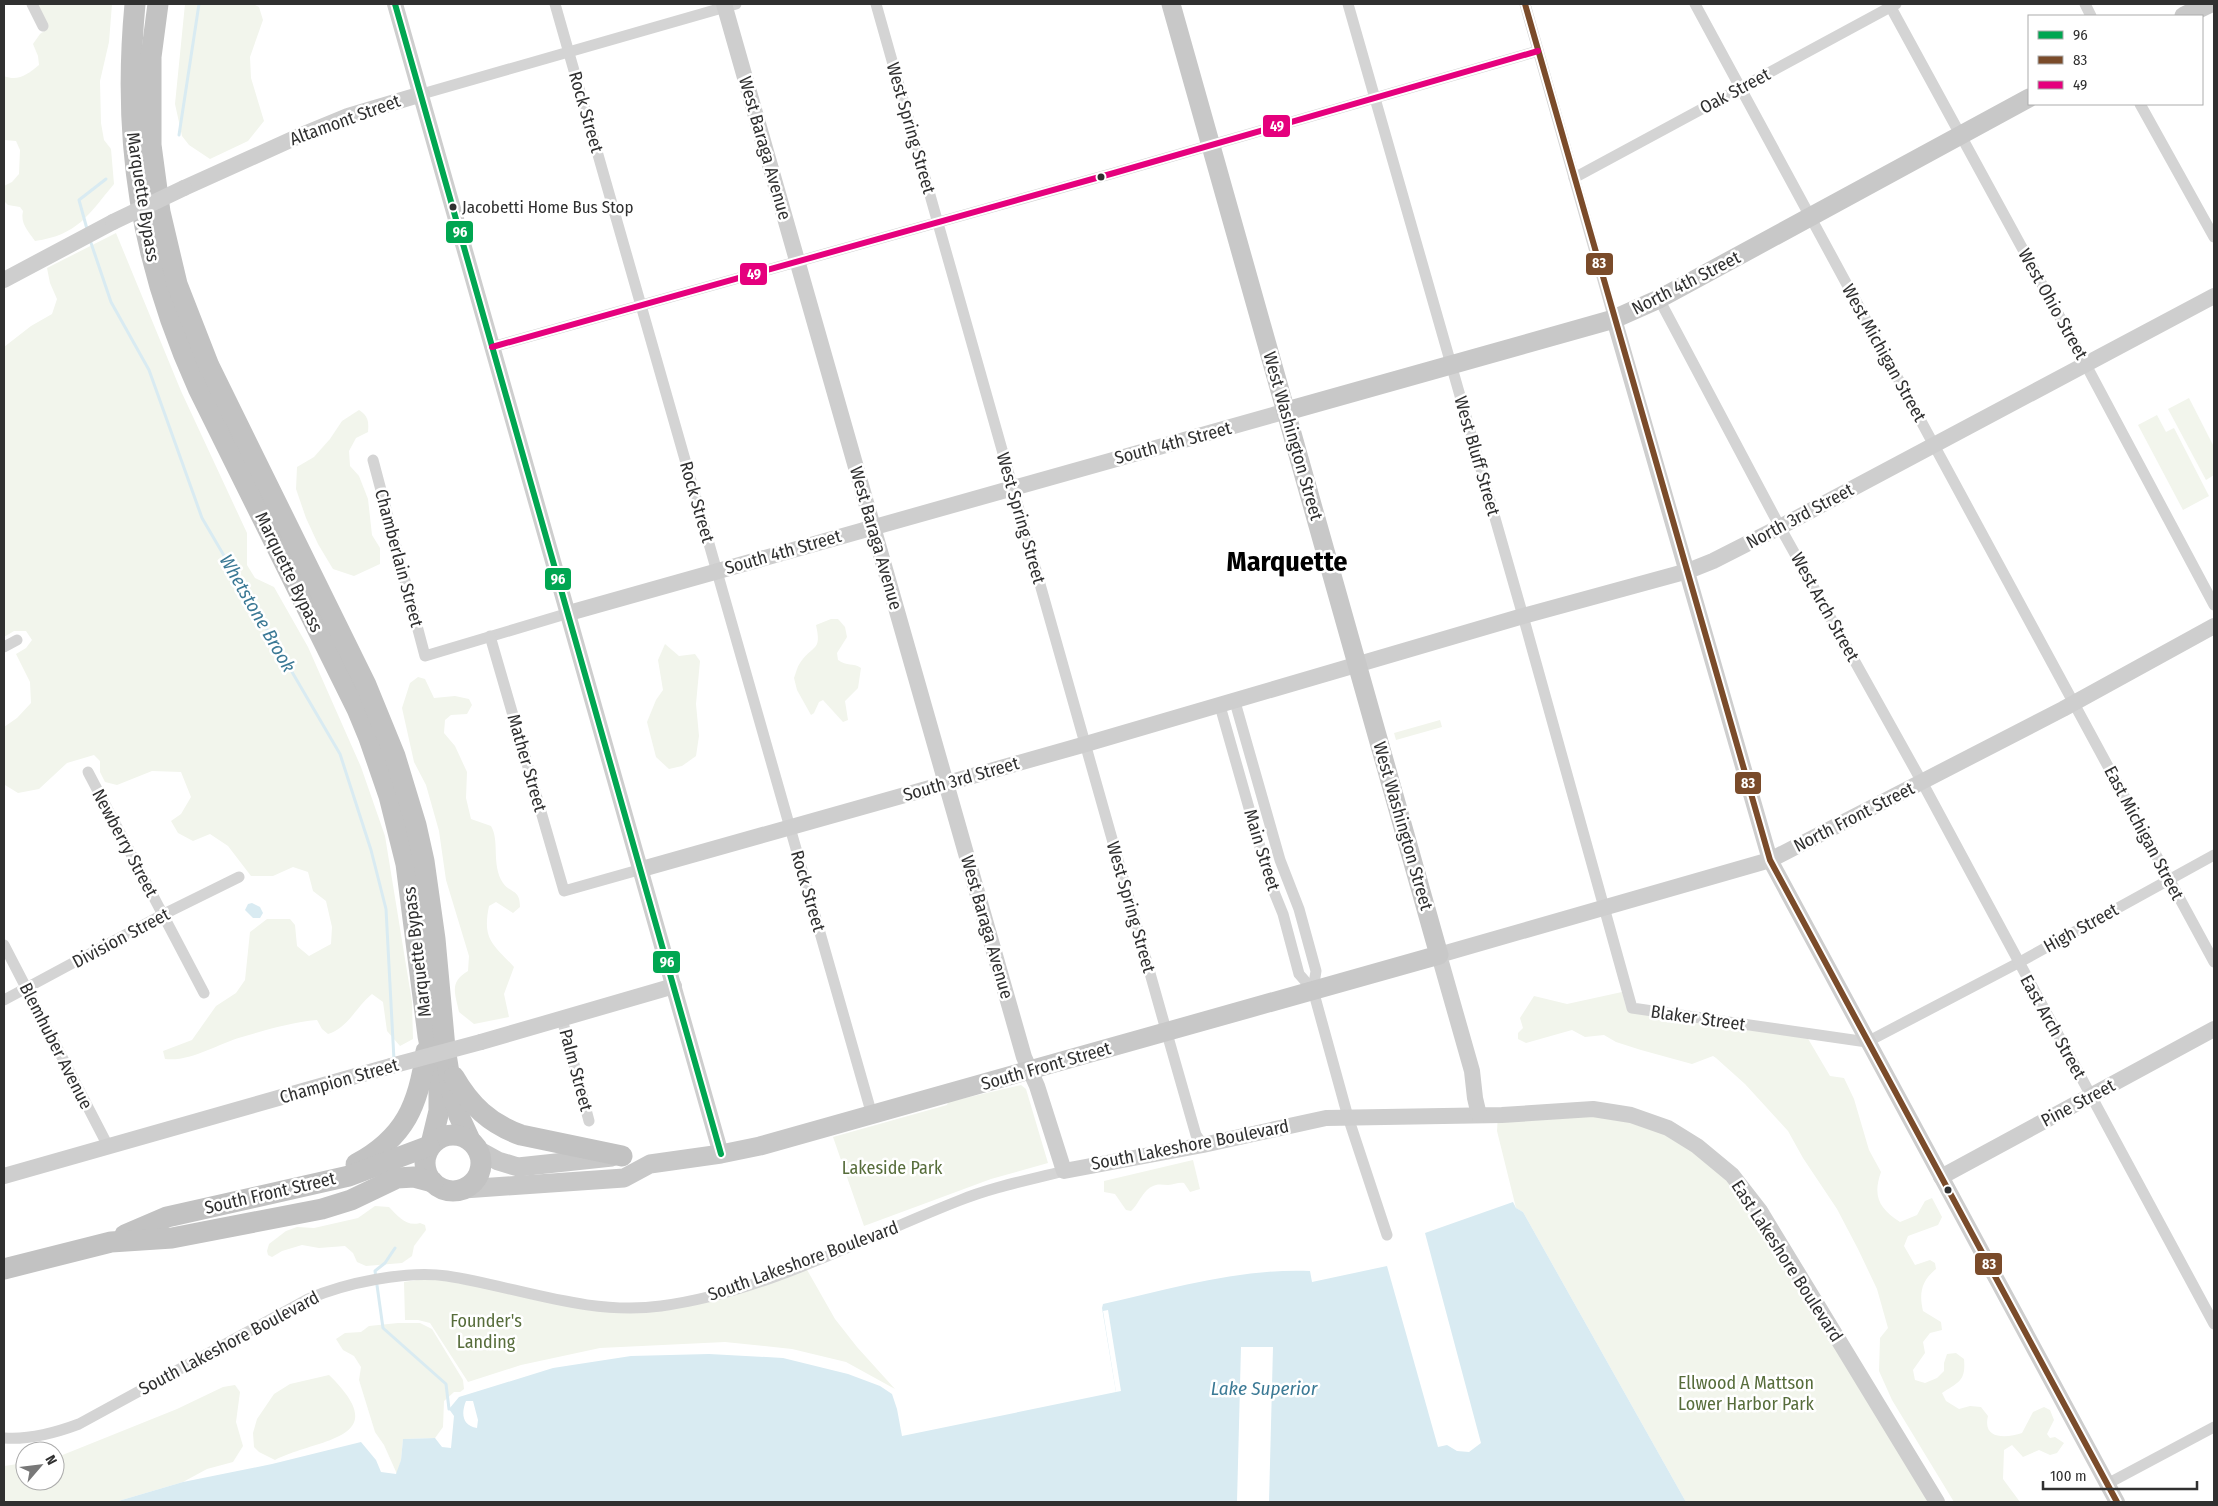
<svg xmlns="http://www.w3.org/2000/svg" width="2218" height="1506" font-family="'Fira Sans Condensed',sans-serif">
<style>
.green{fill:#f2f5ec}
.water{fill:#d9ebf2;fill-rule:evenodd}
.pier{fill:#fff}
.lines{fill:none;stroke-linecap:round;stroke-linejoin:round}
.stream{stroke:#d9ebf2;stroke-width:3}
.street{stroke:#d4d4d4;stroke-width:11}
.secondary{stroke:#cecece;stroke-width:16}
.primary{stroke:#c8c8c8;stroke-width:19}
.highway{stroke:#c2c2c2;stroke-width:21}
.secondary-bridge{stroke:#cecece;stroke-width:16}
.bus-1-casing{stroke:#fff;stroke-width:10}
.bus-2-casing{stroke:#fff;stroke-width:10}
.bus-3-casing{stroke:#fff;stroke-width:10}
.bus-1{stroke:#00a651;stroke-width:6}
.bus-2{stroke:#7a4b2a;stroke-width:6}
.bus-3{stroke:#e5007d;stroke-width:6}
.bus-dot{fill:#303030;stroke:#fff;stroke-width:2}
.labels{text-anchor:middle;stroke-width:5;stroke-linejoin:round;paint-order:stroke}
.bus-label{font-size:17px;fill:#303030;stroke:#fff;text-anchor:start}
.street-label{font-size:18px;fill:#303030;stroke:#fff}
.park-label{font-size:18px;fill:#576d3b;stroke:#fff}
.water-label{font-size:19px;font-style:italic;fill:#3b7995;stroke:#fff}
.town-label{font-size:28px;font-weight:bold;fill:#000;stroke:#fff}
.line-badge{stroke:#fff;stroke-width:2}
.badge-label{font-size:14px;text-anchor:middle;font-weight:bold;fill:#fff}
</style>
<rect width="100%" height="100%" fill="#fff"/>
<g class="green">
<path d="M 37,4 L 112,4 L 109,42 L 100,81 L 101,123 L 104,140 L 111,149 L 114,184 C 88,215 78,235 35,241 C 28,231 20,223 23,211 L 20,207 L 8,205 L 4,201 L 4,186 L 12,182 L 19,174 L 20,150 L 16,141 L 4,140 L 4,76 C 18,82 28,74 39,65 L 38,56 L 33,44 L 40,34 L 46,30 Z"/>
<polygon points="185,4 253,4 259,7 263,20 250,57 251,78 264,121 248,141 210,159 189,145 182,136 175,104"/>
<path d="M 116,233 L 181,391 L 247,533 L 247,565 L 255,578 L 274,587 L 308,647 L 361,767 L 385,836 L 412,1002 L 413,1039 L 400,1046 L 387,1031 L 383,1002 L 372,994 C 356,1007 348,1028 328,1034 L 322,1029 L 317,1020 C 292,1022 266,1030 242,1037 C 217,1044 191,1062 165,1059 L 163,1051 L 192,1040 L 216,1006 L 236,993 L 245,980 L 250,932 L 267,919 L 290,919 L 295,925 L 297,946 L 309,956 L 331,944 L 332,927 L 326,901 L 313,891 L 308,872 L 293,867 L 273,876 L 251,876 L 228,846 L 210,834 L 193,841 L 178,833 L 171,821 L 181,814 L 191,797 L 181,772 L 152,771 L 117,785 L 105,782 L 100,772 L 100,761 L 94,755 L 67,763 L 39,789 L 18,793 L 5,785 L 4,727 L 17,718 L 31,703 L 30,682 L 16,654 L 26,648 L 32,640 L 26,631 L 14,631 L 4,637 L 4,347 L 31,326 L 52,314 L 57,299 L 50,283 L 47,268 Z"/>
<polygon points="2189,398 2214,447 2214,475 2206,480 2168,409"/>
<path d="M 359,410 C 368,416 369,421 368,432 L 356,438 L 349,451 L 350,466 L 359,476 L 368,499 L 372,535 L 380,548 L 380,564 L 354,576 L 333,569 L 318,544 L 306,518 L 296,489 L 297,467 L 314,457 L 330,439 L 342,421 Z"/>
<polygon points="2157,415 2166,432 2174,428 2209,496 2183,510 2138,425"/>
<path d="M 831,619 L 838,619 L 845,627 L 847,637 L 837,653 L 838,660 C 847,667 853,662 861,668 L 858,688 L 845,701 L 848,720 L 843,722 L 823,700 L 819,702 L 814,713 L 811,715 L 797,690 L 794,678 C 796,673 797,667 800,663 C 813,644 822,652 816,625 Z"/>
<polygon points="665,644 679,656 695,654 700,661 696,704 699,736 696,756 682,766 669,769 656,757 647,722 656,700 663,690 658,660"/>
<path d="M 418,677 L 425,679 L 434,698 L 455,696 L 469,699 L 472,705 L 467,714 L 451,715 L 445,720 L 444,733 L 455,746 L 467,772 L 466,798 L 471,819 L 491,826 C 500,841 491,865 503,883 C 511,894 520,889 520,907 L 513,913 L 496,902 L 489,906 C 482,940 493,944 514,967 L 504,994 L 509,1017 L 474,1024 L 459,1012 C 455,993 449,982 468,971 L 469,956 L 446,880 L 439,831 L 426,785 L 414,762 L 402,708 L 410,683 Z"/>
<polygon points="1440,720 1442,727 1396,740 1394,733"/>
<path d="M 1622,992 L 1626,1007 L 1807,1037 L 1830,1076 L 1844,1078 L 1854,1099 L 1869,1150 L 1881,1172 C 1872,1197 1880,1209 1900,1222 L 1917,1215 L 1925,1201 L 1932,1198 L 1942,1217 L 1938,1225 L 1908,1236 L 1904,1246 L 1915,1265 L 1930,1260 L 1935,1263 L 1936,1269 C 1921,1281 1919,1294 1923,1311 L 1941,1322 L 1942,1330 L 1930,1333 L 1923,1342 L 1925,1353 L 1913,1370 L 1915,1380 L 1925,1383 L 1937,1378 L 1944,1371 L 1944,1363 L 1947,1354 L 1956,1353 L 1964,1359 C 1966,1381 1959,1382 1942,1393 L 1946,1401 L 1959,1409 L 1970,1406 L 1981,1407 L 1988,1416 C 1982,1440 2007,1438 2022,1433 L 2033,1412 L 2044,1407 L 2050,1410 L 2054,1420 L 2047,1434 L 2050,1438 L 2055,1437 L 2064,1443 L 2057,1453 L 2050,1455 L 2039,1450 L 2023,1457 L 2012,1445 L 2004,1450 L 2003,1479 L 2020,1502 L 1954,1502 L 1892,1400 L 1879,1371 L 1880,1338 L 1888,1328 L 1877,1289 L 1858,1249 L 1837,1209 L 1803,1158 L 1788,1131 L 1745,1084 L 1716,1058 L 1713,1056 L 1692,1064 L 1641,1050 L 1616,1042 L 1604,1035 L 1585,1037 L 1572,1030 L 1526,1043 L 1518,1039 L 1518,1033 L 1523,1028 L 1520,1018 L 1534,996 L 1567,1004 Z"/>
<polygon points="1021,1085 1026,1089 1048,1163 991,1179 864,1226 833,1137 947,1105 948,1102"/>
<polygon points="1498,1115 1631,1115 1732,1175 1937,1502 1686,1502 1523,1212 1516,1208 1497,1131"/>
<path d="M 1193,1160 L 1200,1189 L 1190,1192 L 1184,1183 C 1178,1182 1174,1185 1168,1185 C 1164,1185 1160,1184 1156,1185 C 1143,1188 1140,1203 1131,1211 L 1126,1210 L 1115,1194 L 1104,1192 L 1104,1181 Z"/>
<path d="M 375,1206 L 389,1207 C 398,1216 406,1227 420,1223 L 425,1225 L 426,1230 L 414,1246 L 412,1256 L 402,1263 L 366,1266 L 357,1262 L 353,1253 L 345,1246 L 319,1248 L 302,1245 L 282,1251 L 272,1257 L 268,1255 L 267,1251 L 269,1244 L 286,1231 L 297,1227 L 314,1228 L 358,1218 Z"/>
<polygon points="806,1268 835,1319 857,1347 895,1389 846,1362 792,1349 725,1342 600,1348 521,1365 468,1382 430,1323 418,1320 405,1320 404,1282 430,1278 640,1310"/>
<polygon points="398,1323 420,1323 432,1329 463,1380 464,1389 460,1392 454,1392 444,1401 443,1427 435,1438 403,1439 401,1460 397,1474 384,1445 375,1432 359,1380 361,1367 354,1356 343,1350 336,1339 345,1333 361,1332 369,1326"/>
<path d="M 329,1375 C 397,1441 316,1438 275,1460 L 259,1452 L 254,1447 L 253,1433 L 257,1419 L 274,1394 L 290,1384 Z"/>
<polygon points="235,1385 240,1392 236,1422 243,1446 233,1462 207,1469 183,1482 115,1502 4,1502 4,1466 25,1463 25,1481 55,1481 55,1458 177,1409 223,1387"/>
</g>
<g class="water">
<polygon points="252,903 260,907 263,913 260,918 253,918 245,910 248,904"/>
<path d="M 1513,1202 L 1516,1208 L 1523,1212 L 1686,1502 L 115,1502 L 183,1482 L 272,1464 L 361,1442 L 376,1460 L 381,1472 L 396,1474 L 401,1460 L 403,1439 L 435,1438 L 442,1447 L 451,1448 L 454,1416 L 449,1409 L 459,1397 L 553,1368 L 631,1356 L 709,1354 L 783,1358 L 848,1374 L 880,1386 L 892,1394 L 897,1409 L 902,1436 L 1116,1392 L 1102,1308 L 1103,1304 C 1171,1289 1240,1268 1310,1271 L 1312,1282 L 1387,1266 L 1438,1447 L 1447,1445 L 1457,1451 L 1469,1452 L 1481,1443 L 1425,1233 ZM 466,1401 L 473,1401 L 478,1420 L 477,1428 C 462,1426 461,1413 466,1401 Z"/>
</g>
<g class="pier">
<polygon points="1108,1310 1121,1391 1116,1392 1103,1311"/>
<polygon points="1241,1347 1273,1347 1269,1502 1237,1502"/>
</g>
<g class="lines">
<g class="stream">
<polyline points="179,135 199,4"/>
<polyline points="87,229 79,200 106,179"/>
<polyline points="90,240 111,302 149,370 202,518 340,754 371,850 386,909 394,1060"/>
<polyline points="395,1248 385,1263 375,1271 383,1328 446,1384 449,1409"/>
</g>
<g class="street">
<polyline points="32,4 43,26"/>
<polyline points="555,4 872,1115"/>
<polyline points="876,4 1170,1044 1196,1135 1203,1145"/>
<polyline points="1348,4 1523,616 1632,1008 1867,1042 2018,963 2214,855"/>
<polyline points="1525,4 1614,319"/>
<polyline points="1695,4 2214,962"/>
<polyline points="1889,4 2086,365 2214,605"/>
<polyline points="2085,4 2091,16"/>
<polyline points="422,94 736,4"/>
<polyline points="2140,104 2214,237"/>
<polyline points="1574,178 1896,4"/>
<polyline points="1659,299 1780,527 1922,782 2214,1324"/>
<polyline points="492,347 1114,173 1538,51"/>
<polyline points="373,460 425,656 569,613"/>
<polyline points="490,636 564,891 642,869"/>
<polyline points="4,647 17,640"/>
<polyline points="1235,702 1280,860 1299,909 1316,971 1313,990 1348,1117 1387,1235"/>
<polyline points="1220,706 1270,882 1283,914 1299,974 1313,990"/>
<polyline points="88,772 204,993"/>
<polyline points="4,945 108,1146"/>
<polyline points="4,1000 162,915 239,877"/>
<polyline points="562,1019 589,1121"/>
<path d="M 4,1438 C 30,1440 55,1433 79,1424 L 308,1299 C 345,1283 407,1270 447,1276 C 518,1287 588,1316 661,1306 C 765,1292 861,1239 958,1201 C 992,1187 1029,1180 1064,1171"/>
<polyline points="2107,1484 2214,1427"/>
</g>
<g class="secondary">
<polyline points="395,4 721,1154"/>
<polyline points="724,4 1024,1057 1037,1086 1064,1171 1203,1145 1326,1118 1502,1115 1593,1109 1631,1115 1668,1128 1697,1146 1732,1175 1760,1211 1937,1502"/>
<polyline points="184,188 297,137 348,116 422,94"/>
<polyline points="4,280 113,222"/>
<polyline points="1614,319 1770,860 2117,1502"/>
<polyline points="569,613 1287,411"/>
<polyline points="642,869 1086,744 1523,616 1688,571 1713,561 1780,527 2214,296"/>
<polyline points="481,1042 674,986"/>
<polyline points="1479,1115 1475,1098 1472,1071 1439,955 1770,860 2063,709 2214,626"/>
<polyline points="4,1176 391,1066"/>
<polyline points="1941,1177 2214,1029"/>
</g>
<g class="primary">
<polyline points="2184,16 2209,4"/>
<polyline points="1287,411 1614,319 1659,299 2029,98"/>
<polyline points="478,1150 498,1161 518,1167 612,1157"/>
<polyline points="464,1189 624,1178 650,1164 721,1154 760,1146 1439,955 1171,4"/>
</g>
<g class="highway">
<path d="M 135,4 C 122,142 141,262 198,388 L 357,709 L 369,738 L 389,796 L 406,864 L 428,1036 L 439,1089 L 439,1111 L 431,1144"/>
<polyline points="158,4 151,57 151,145 160,212 177,284 209,366 366,685 395,756 416,825 424,861 435,939 445,1048 452,1092 459,1116 470,1140"/>
<path d="M 454,1077 C 470,1105 490,1124 521,1135 L 622,1156"/>
<circle cx="453" cy="1163" r="28"/>
<path d="M 356,1164 C 405,1138 419,1104 426,1051"/>
<polyline points="125,1235 167,1217 349,1176 429,1146"/>
<polyline points="4,1269 111,1242 172,1238 322,1209 351,1200 397,1178 414,1177 433,1182"/>
</g>
<g class="secondary-bridge">
<polyline points="113,222 184,188"/>
<polyline points="391,1066 481,1042"/>
</g>
<g class="bus-1-casing">
<polyline id="bus-1" points="395,4 721,1154"/>
</g>
<g class="bus-2-casing">
<polyline id="bus-2" points="1525,4 1770,860 2117,1502"/>
</g>
<g class="bus-3-casing">
<polyline id="bus-3" points="492,347 1114,173 1538,51"/>
</g>
<use href="#bus-1" class="bus-1"/>
<use href="#bus-2" class="bus-2"/>
<use href="#bus-3" class="bus-3"/>
</g>
<g class="bus-dot">
<circle cx="1101" cy="177" r="4.5"/>
<circle cx="453" cy="207" r="4.5"/>
<circle cx="1948" cy="1190" r="4.5"/>
</g>
<g class="labels">
<g class="bus-label">
<text x="462" y="213">Jacobetti Home Bus Stop</text>
</g>
<g class="street-label">
<text transform="translate(1735 91) rotate(-28)" y="6">Oak Street</text>
<text transform="translate(586 112) rotate(74)" y="6">Rock Street</text>
<text transform="translate(345 120) rotate(-20)" y="6">Altamont Street</text>
<text transform="translate(911 128) rotate(74)" y="6">West Spring Street</text>
<text transform="translate(765 148) rotate(74)" y="6">West Baraga Avenue</text>
<text transform="translate(143 197) rotate(81)" y="6">Marquette Bypass</text>
<text transform="translate(1686 283) rotate(-27)" y="6">North 4th Street</text>
<text transform="translate(2053 304) rotate(61)" y="6">West Ohio Street</text>
<text transform="translate(1884 353) rotate(61)" y="6">West Michigan Street</text>
<text transform="translate(1293 436) rotate(74)" y="6">West Washington Street</text>
<text transform="translate(1173 443) rotate(-15)" y="6">South 4th Street</text>
<text transform="translate(1477 456) rotate(74)" y="6">West Bluff Street</text>
<text transform="translate(697 502) rotate(74)" y="6">Rock Street</text>
<text transform="translate(1800 516) rotate(-28)" y="6">North 3rd Street</text>
<text transform="translate(1021 518) rotate(74)" y="6">West Spring Street</text>
<text transform="translate(876 538) rotate(74)" y="6">West Baraga Avenue</text>
<text transform="translate(783 552) rotate(-16)" y="6">South 4th Street</text>
<text transform="translate(399 558) rotate(75)" y="6">Chamberlain Street</text>
<text transform="translate(289 572) rotate(64)" y="6">Marquette Bypass</text>
<text transform="translate(1825 607) rotate(61)" y="6">West Arch Street</text>
<text transform="translate(527 763) rotate(74)" y="6">Mather Street</text>
<text transform="translate(961 779) rotate(-16)" y="6">South 3rd Street</text>
<text transform="translate(1854 817) rotate(-27)" y="6">North Front Street</text>
<text transform="translate(1403 826) rotate(74)" y="6">West Washington Street</text>
<text transform="translate(2144 833) rotate(62)" y="6">East Michigan Street</text>
<text transform="translate(125 843) rotate(62)" y="6">Newberry Street</text>
<text transform="translate(1262 850) rotate(73)" y="6">Main Street</text>
<text transform="translate(808 891) rotate(74)" y="6">Rock Street</text>
<text transform="translate(1131 907) rotate(74)" y="6">West Spring Street</text>
<text transform="translate(987 927) rotate(74)" y="6">West Baraga Avenue</text>
<text transform="translate(2081 928) rotate(-29)" y="6">High Street</text>
<text transform="translate(121 938) rotate(-28)" y="6">Division Street</text>
<text transform="translate(417 952) rotate(-97)" y="6">Marquette Bypass</text>
<text transform="translate(1698 1018) rotate(8)" y="6">Blaker Street</text>
<text transform="translate(2053 1027) rotate(61)" y="6">East Arch Street</text>
<text transform="translate(56 1046) rotate(63)" y="6">Blemhuber Avenue</text>
<text transform="translate(1046 1066) rotate(-16)" y="6">South Front Street</text>
<text transform="translate(576 1070) rotate(75)" y="6">Palm Street</text>
<text transform="translate(339 1081) rotate(-16)" y="6">Champion Street</text>
<text transform="translate(2078 1103) rotate(-28)" y="6">Pine Street</text>
<text transform="translate(1190 1145) rotate(-11)" y="6">South Lakeshore Boulevard</text>
<text transform="translate(270 1193) rotate(-13)" y="6">South Front Street</text>
<text transform="translate(803 1261) rotate(-20)" y="6">South Lakeshore Boulevard</text>
<text transform="translate(1787 1261) rotate(57)" y="6">East Lakeshore Boulevard</text>
<text transform="translate(229 1343) rotate(-28)" y="6">South Lakeshore Boulevard</text>
</g>
<g class="park-label">
<text x="892" y="1174">Lakeside Park</text>
<text x="486" y="1327">Founder's<tspan x="486" dy="21">Landing</tspan></text>
<text x="1746" y="1389">Ellwood A Mattson<tspan x="1746" dy="21">Lower Harbor Park</tspan></text>
</g>
<g class="water-label">
<text transform="translate(258 613) rotate(60)" y="7">Whetstone Brook</text>
<text x="1264" y="1395">Lake Superior</text>
</g>
<g class="town-label">
<text x="1287" y="571">Marquette</text>
</g>
</g>
<g class="line-badge">
<rect x="1262" y="114" width="29" height="24" rx="5" fill="#e5007d"/>
<rect x="445" y="220" width="29" height="24" rx="5" fill="#00a651"/>
<rect x="1585" y="252" width="29" height="24" rx="5" fill="#7a4b2a"/>
<rect x="739" y="262" width="29" height="24" rx="5" fill="#e5007d"/>
<rect x="544" y="567" width="28" height="24" rx="5" fill="#00a651"/>
<rect x="1734" y="771" width="28" height="24" rx="5" fill="#7a4b2a"/>
<rect x="652" y="950" width="29" height="24" rx="5" fill="#00a651"/>
<rect x="1974" y="1252" width="29" height="24" rx="5" fill="#7a4b2a"/>
</g>
<g class="badge-label">
<text x="1277" y="131">49</text>
<text x="460" y="237">96</text>
<text x="1599" y="268">83</text>
<text x="754" y="279">49</text>
<text x="558" y="584">96</text>
<text x="1748" y="788">83</text>
<text x="667" y="967">96</text>
<text x="1989" y="1269">83</text>
</g>
<rect width="2218" height="1506" fill="none" stroke="#303030" stroke-width="10"/>
<rect x="2028" y="15" width="175" height="90" fill="#ffffff" stroke="#acacac"/>
<rect x="2038" y="31" width="25" height="8" fill="#00a651" stroke="#acacac"/>
<text x="2073" y="40" font-size="15" fill="#303030">96</text>
<rect x="2038" y="56" width="25" height="8" fill="#7a4b2a" stroke="#acacac"/>
<text x="2073" y="65" font-size="15" fill="#303030">83</text>
<rect x="2038" y="81" width="25" height="8" fill="#e5007d" stroke="#acacac"/>
<text x="2073" y="90" font-size="15" fill="#303030">49</text>
<g transform="translate(40 1466) rotate(62)"><circle r="24" fill="#ffffff" stroke="#acacac"/>
<path d="M0-4L9 19L0 12L-9 19Z" fill="#787878"/>
<text y="-8" font-size="14" font-weight="bold" text-anchor="middle" fill="#303030">N</text>
</g>
<path d="M2043 1481v8h154v-8" fill="none" stroke="#303030" stroke-width="2.5"/>
<text x="2050" y="1481" font-size="15" fill="#303030" stroke="#ffffff" stroke-width="4" paint-order="stroke">100 m</text>
</svg>
